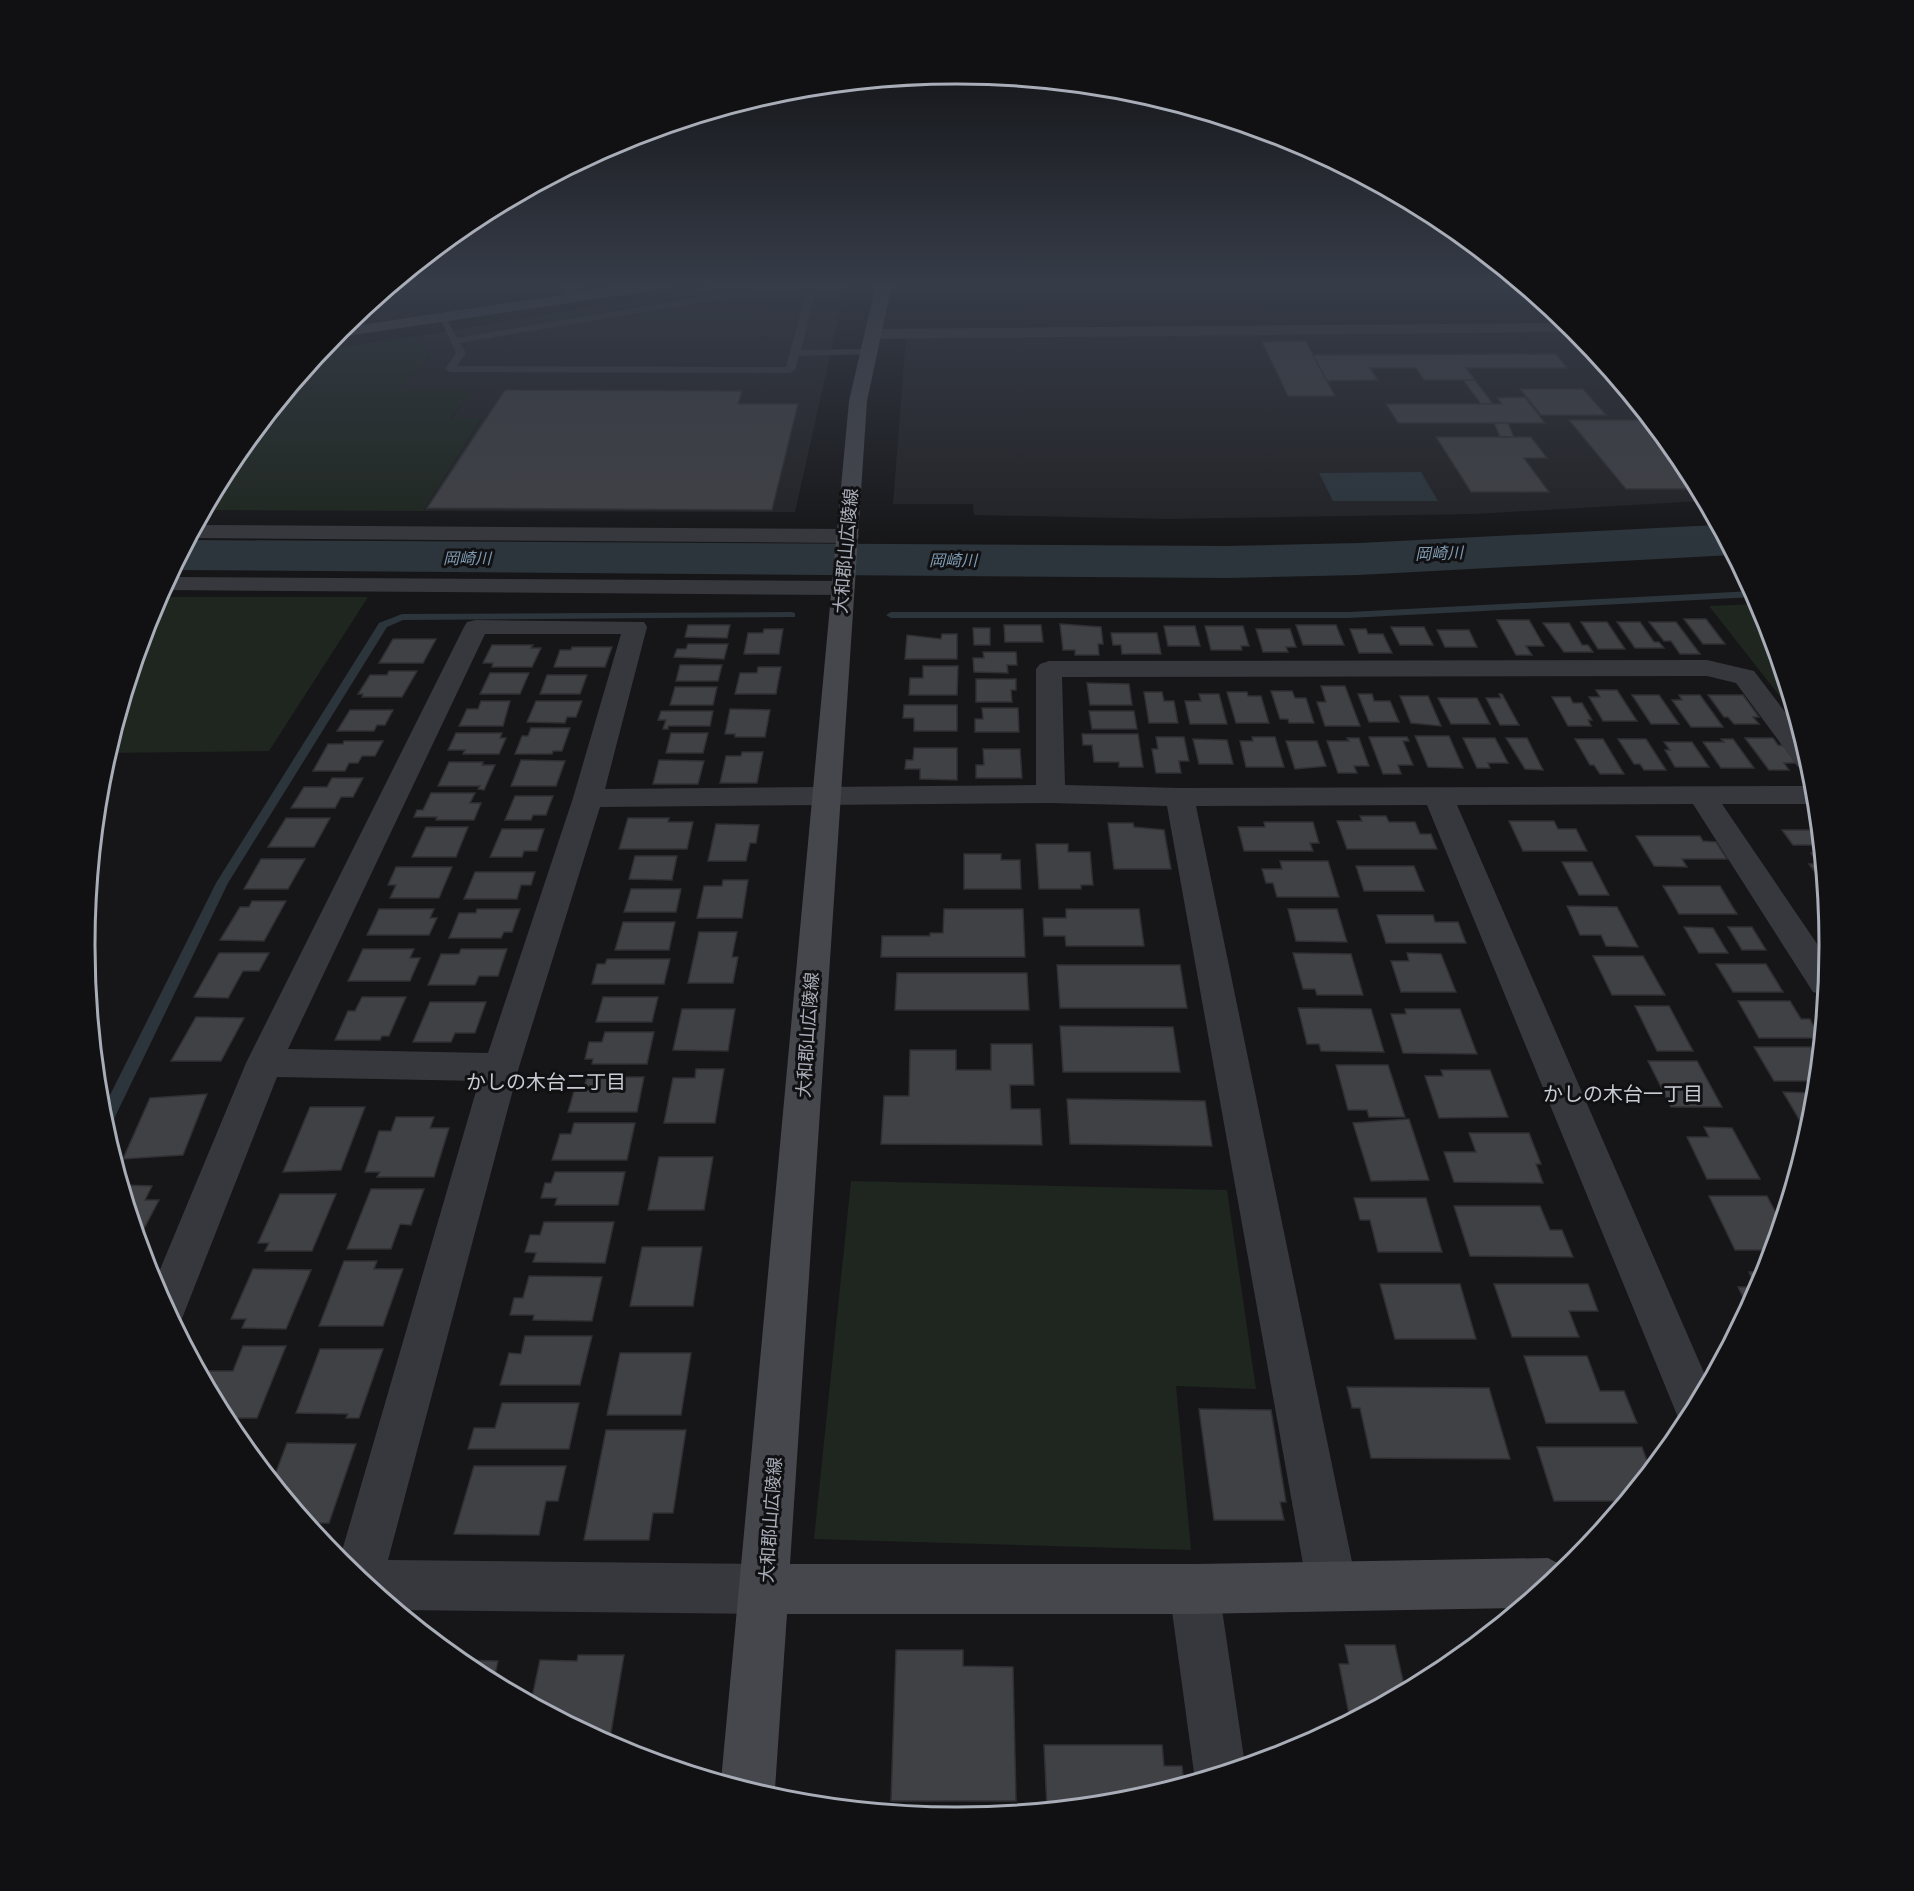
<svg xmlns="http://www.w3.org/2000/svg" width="1914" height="1891" font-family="'Sofia Sans Condensed','Noto Sans JP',sans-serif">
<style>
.built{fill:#222225}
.green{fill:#1e261f}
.water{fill:#2c353c}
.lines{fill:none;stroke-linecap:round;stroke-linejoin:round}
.stream{fill:#2c353c;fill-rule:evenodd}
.river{fill:#2c353c;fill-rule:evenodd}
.building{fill:#404145;stroke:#303034;stroke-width:1.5}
.lane{fill:#37383d;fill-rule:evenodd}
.street{fill:#37383d;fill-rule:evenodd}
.secondary{fill:#45474d;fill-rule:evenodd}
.labels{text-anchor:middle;stroke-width:6;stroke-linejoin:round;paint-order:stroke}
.far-water-label{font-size:16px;font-style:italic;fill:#7f9bb3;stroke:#111113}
.street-label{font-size:18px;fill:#a8adb8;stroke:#111113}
.neighbourhood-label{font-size:20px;fill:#c9ccd4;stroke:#111113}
.rim{fill:none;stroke:#a8adb8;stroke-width:3}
</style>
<rect width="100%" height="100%" fill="#161618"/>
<g class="built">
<polygon points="729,284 846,284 795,512 423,511 482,419 451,419 472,390 402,390 429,356 418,336"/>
<polygon points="1576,331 1682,461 1703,501 1474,514 1169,519 974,515 973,504 893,504 906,337"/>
</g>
<g class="green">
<polygon points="418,336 429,356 402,390 472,390 451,418 482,418 423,511 206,510 232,461 323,350"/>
<polygon points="159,597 368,597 269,751 109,753 152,611"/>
<polygon points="1758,604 1763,612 1793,713 1709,606"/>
<polygon points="851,1181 1227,1190 1256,1389 1176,1386 1191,1550 814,1539"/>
</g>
<polygon class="water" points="1421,472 1438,501 1333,501 1319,473"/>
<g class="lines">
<g class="stream">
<polygon points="1752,591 1754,597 1349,618 891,618 886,615 891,612 1349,612"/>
<polygon points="791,612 795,613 795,617 403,620 387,627 228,883 112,1123 106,1129 101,1113 216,883 379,623 402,614"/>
</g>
<polygon class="river" points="1716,525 1732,555 1359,575 1226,578 174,570 190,540 1226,546 1359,543"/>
</g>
<g class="building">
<polygon points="1306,341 1313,355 1335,396 1288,396 1262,342"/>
<polygon points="1556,354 1567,368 1466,368 1475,380 1424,380 1416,368 1370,368 1378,380 1327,381 1313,355"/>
<polygon points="1463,380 1475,380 1493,404 1481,404"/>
<polygon points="1520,389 1583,389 1606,415 1541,415"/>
<polygon points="505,390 742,391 738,404 798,404 772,510 427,508"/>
<polygon points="1525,397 1545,423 1398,423 1386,404 1502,404 1497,398"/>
<polygon points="1569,420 1648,420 1682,461 1697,489 1626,489"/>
<polygon points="1494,423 1508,423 1514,437 1500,437"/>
<polygon points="1436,437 1531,437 1547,458 1524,458 1549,492 1471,492"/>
<polygon points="1684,619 1706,619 1725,644 1703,644"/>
<polygon points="1497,620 1529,620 1544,646 1526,646 1532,655 1516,655"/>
<polygon points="1581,622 1607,622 1625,649 1598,649"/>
<polygon points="1617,622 1640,622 1654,642 1659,642 1664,648 1635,648"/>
<polygon points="1649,622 1676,622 1700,654 1680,654 1671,641 1664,641"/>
<polygon points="1543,623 1569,623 1582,645 1588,645 1593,652 1564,652"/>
<polygon points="1060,624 1101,627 1103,644 1098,644 1099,655 1075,655 1075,650 1063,650"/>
<polygon points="688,625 730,625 727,638 685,637"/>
<polygon points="1004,625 1041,625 1043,642 1005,642"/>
<polygon points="1296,625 1336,625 1344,645 1303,645"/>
<polygon points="1164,626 1195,626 1200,646 1168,646"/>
<polygon points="1205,626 1243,626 1249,646 1241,646 1242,650 1211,650"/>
<polygon points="1391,627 1424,627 1433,645 1400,645"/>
<polygon points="973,628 990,628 990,645 974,645"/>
<polygon points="764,629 783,629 779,654 744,654 748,633 763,633"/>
<polygon points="1256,629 1290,629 1296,647 1286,647 1288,652 1263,652"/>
<polygon points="1350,629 1366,629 1368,634 1383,634 1392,653 1359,653"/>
<polygon points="1437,630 1469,630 1477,647 1445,647"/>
<polygon points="1111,633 1157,633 1161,654 1122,654 1121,645 1113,645"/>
<polygon points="942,634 957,634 957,659 905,659 907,635 941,639"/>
<polygon points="393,639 436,639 423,663 379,663"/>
<polygon points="688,644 728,644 724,659 674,657 677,649 686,649"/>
<polygon points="492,645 533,645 531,648 541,648 532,667 492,667 493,663 483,663"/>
<polygon points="572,647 612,647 605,667 554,667 560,650 571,650"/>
<polygon points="983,652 1016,652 1017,665 1007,665 1008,673 974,672 973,658 984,658"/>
<polygon points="680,665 722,665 718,681 676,681"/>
<polygon points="923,666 958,666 957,695 909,695 910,678 923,678"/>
<polygon points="758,667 781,667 776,694 735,694 740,673 757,673"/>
<polygon points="389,671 417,671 402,697 362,697 363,694 358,694 370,675 387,675"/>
<polygon points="490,673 529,673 520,694 480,694"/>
<polygon points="547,675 587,675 580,694 540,694"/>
<polygon points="976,679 1016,679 1016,690 1011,690 1012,702 976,702"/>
<polygon points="1087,683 1129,684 1132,705 1090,705"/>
<polygon points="1321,686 1345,686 1360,726 1325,726 1317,702 1326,702"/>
<polygon points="675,687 717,687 713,705 670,705"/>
<polygon points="1596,690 1617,690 1637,721 1603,721 1589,697 1600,697"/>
<polygon points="1271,691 1292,691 1295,698 1306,698 1314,723 1289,723 1288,719 1280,719"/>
<polygon points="1144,692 1162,692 1164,701 1174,701 1178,723 1149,723"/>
<polygon points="1227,692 1247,692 1248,696 1261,696 1269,723 1236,723"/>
<polygon points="1199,694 1219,694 1227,724 1190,724 1185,701 1201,701"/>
<polygon points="1358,694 1372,694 1374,701 1390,701 1399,722 1369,722"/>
<polygon points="1499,694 1502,694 1519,725 1500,725 1486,698 1501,698"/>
<polygon points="1632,695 1659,695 1679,724 1651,724"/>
<polygon points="1679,695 1700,695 1723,727 1691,727 1672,700 1682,700"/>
<polygon points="1708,695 1743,695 1759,717 1753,717 1759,724 1734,724 1728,717 1724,717"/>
<polygon points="1400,696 1428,696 1441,726 1411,723"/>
<polygon points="1552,697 1570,697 1573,703 1582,703 1592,720 1588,720 1591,726 1568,726"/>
<polygon points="1438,698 1477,698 1490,724 1451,724"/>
<polygon points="481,701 510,701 503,726 459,726 467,709 478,709"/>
<polygon points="536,701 582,701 576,717 567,717 565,723 527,722"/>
<polygon points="904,705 957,705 957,731 914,731 914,718 903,718"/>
<polygon points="982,708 1018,708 1019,732 975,732 975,719 983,719"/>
<polygon points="730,709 770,710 765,737 735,737 735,734 725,734"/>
<polygon points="350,710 393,710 385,725 377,725 374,731 337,731"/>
<polygon points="661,711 713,711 710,726 668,726 668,729 663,729 666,720 658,720"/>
<polygon points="1089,711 1134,711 1137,729 1092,729"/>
<polygon points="531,728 570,728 562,751 553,751 552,754 515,754 522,736 528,736"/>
<polygon points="456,733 502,733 500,738 506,738 499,754 463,754 465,750 448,750"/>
<polygon points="671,733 708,733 703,753 666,753"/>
<polygon points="1082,734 1138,734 1143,767 1119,767 1119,762 1094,762 1092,745 1083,745"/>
<polygon points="1415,736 1449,736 1463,768 1428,767"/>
<polygon points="1156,737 1184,737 1189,761 1179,761 1181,773 1156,773 1152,749 1158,749"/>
<polygon points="1252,737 1275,737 1284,767 1246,767 1240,741 1253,741"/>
<polygon points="1369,737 1407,737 1409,741 1403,741 1413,765 1398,765 1401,774 1383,774"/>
<polygon points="1347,738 1359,738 1369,766 1354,766 1357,773 1338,773 1327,741 1349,741"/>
<polygon points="1463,738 1495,738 1508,763 1488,763 1490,768 1477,768"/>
<polygon points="1506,738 1527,738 1543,770 1525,769"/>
<polygon points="1745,738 1773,738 1778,745 1784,746 1796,763 1784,763 1789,770 1769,770"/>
<polygon points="1193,739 1227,740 1233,764 1199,764"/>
<polygon points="1575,739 1603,739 1624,774 1600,774 1594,765 1590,765"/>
<polygon points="1618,739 1646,739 1666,770 1644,770 1640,764 1634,764"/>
<polygon points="1721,739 1733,739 1754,768 1721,768 1703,742 1724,742"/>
<polygon points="344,741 383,741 375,756 362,756 358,763 349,763 345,771 313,771 328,744 343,744"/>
<polygon points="1286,741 1317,741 1326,766 1295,769"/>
<polygon points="1664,742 1692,742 1709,767 1675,767 1665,750 1670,750"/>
<polygon points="914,748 957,748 957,780 920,779 920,769 905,769 906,760 913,760"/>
<polygon points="983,749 1020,749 1022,778 976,778 976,765 984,765"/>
<polygon points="742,752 763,752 757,783 720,783 726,756 741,756"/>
<polygon points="521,760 565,761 556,786 511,786"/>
<polygon points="659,760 704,761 698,784 653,784"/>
<polygon points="449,762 483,762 482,765 495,765 484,790 478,789 480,786 438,786"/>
<polygon points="332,778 363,778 353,797 341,797 335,808 291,808 304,787 327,787"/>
<polygon points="431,793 475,793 470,803 481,803 474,820 436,820 437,817 414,817 417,810 423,810"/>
<polygon points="515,796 553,796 546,815 533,815 531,820 505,820"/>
<polygon points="1360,816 1386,816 1389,822 1415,822 1420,834 1431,834 1437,849 1347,849 1337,821 1362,821"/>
<polygon points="286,818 330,818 314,847 268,847"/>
<polygon points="628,818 669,818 668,822 693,822 687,849 619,849"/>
<polygon points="1509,821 1554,821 1558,829 1576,829 1587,851 1523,851"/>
<polygon points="1811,821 1817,821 1819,845 1793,845 1782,830 1817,830"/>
<polygon points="1264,822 1313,822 1319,843 1310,843 1313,851 1244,851 1238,827 1265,827"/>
<polygon points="1108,823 1133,823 1134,827 1164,830 1171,869 1114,869"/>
<polygon points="716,824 759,825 756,843 750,843 746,861 708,861"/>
<polygon points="426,827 468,827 456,857 412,857"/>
<polygon points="502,829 544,829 537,851 524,851 522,857 490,857"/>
<polygon points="1636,836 1700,836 1703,841 1716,842 1727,859 1682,859 1687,867 1654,866"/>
<polygon points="1036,844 1068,844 1068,852 1090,852 1093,885 1081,885 1081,889 1039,889"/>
<polygon points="1811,853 1820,853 1822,876 1818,876 1809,864 1819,864"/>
<polygon points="964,854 1001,854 1001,860 1020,860 1021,889 964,889"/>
<polygon points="635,856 677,856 672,880 629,879"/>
<polygon points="261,859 305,859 288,889 244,889"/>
<polygon points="1280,861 1328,861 1339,897 1277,897 1273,883 1266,883 1262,869 1282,869"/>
<polygon points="1562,862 1592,862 1609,895 1579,895"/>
<polygon points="1356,866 1414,866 1424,891 1364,891"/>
<polygon points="396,867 452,867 439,898 390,898 396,885 388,885"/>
<polygon points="475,872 535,872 531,885 521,885 517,899 464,899"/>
<polygon points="723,880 748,880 742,918 697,918 704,886 722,886"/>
<polygon points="1663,886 1720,886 1737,914 1679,914"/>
<polygon points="631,889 681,889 676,912 624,912"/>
<polygon points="252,901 286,901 264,941 220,940 240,907 249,907"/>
<polygon points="1567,906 1617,907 1638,947 1606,946 1601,935 1580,935"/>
<polygon points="379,909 434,909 430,918 437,918 429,935 367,935"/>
<polygon points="477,909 520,909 512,932 504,932 501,938 449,938 459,913 476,913"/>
<polygon points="944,909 1023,909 1025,957 881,957 882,936 930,936 930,933 943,933"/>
<polygon points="1066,909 1139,909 1144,946 1066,946 1065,936 1044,936 1043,918 1066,918"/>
<polygon points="1288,909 1337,909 1347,942 1296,941"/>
<polygon points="1377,915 1433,915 1435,922 1458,922 1466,943 1386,943"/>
<polygon points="623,922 675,922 669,950 615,950"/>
<polygon points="1684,927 1713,928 1728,953 1699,953"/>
<polygon points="1728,927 1752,927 1766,950 1742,950"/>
<polygon points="699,932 737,932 732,957 738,957 733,983 688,983"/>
<polygon points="363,949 414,949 410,958 420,958 410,981 348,981"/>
<polygon points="461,949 507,949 498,976 479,976 475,985 428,985 441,954 459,954"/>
<polygon points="219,953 269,953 259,971 243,971 228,998 194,997"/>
<polygon points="1293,953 1351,954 1363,995 1317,995 1315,989 1303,989"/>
<polygon points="1407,953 1441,954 1456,992 1401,992 1391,961 1409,961"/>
<polygon points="1593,956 1643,956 1665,995 1612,995"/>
<polygon points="607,959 670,959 664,984 592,984 597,964 605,964"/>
<polygon points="1716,964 1766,964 1783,992 1733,992"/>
<polygon points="1057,965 1180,965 1187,1008 1060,1008"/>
<polygon points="897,973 1027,973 1029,1010 895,1010"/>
<polygon points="362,997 406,997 389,1036 382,1036 380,1040 335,1040 348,1011 355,1011"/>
<polygon points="603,997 658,997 652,1022 596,1022"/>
<polygon points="1738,1001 1790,1001 1801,1019 1810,1019 1820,1038 1759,1038"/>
<polygon points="430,1002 486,1002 475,1033 455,1033 451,1042 413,1042"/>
<polygon points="1635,1006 1669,1006 1693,1051 1657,1051"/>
<polygon points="1298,1008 1371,1009 1384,1052 1321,1051 1319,1044 1307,1044"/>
<polygon points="682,1009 735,1009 728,1051 673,1050"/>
<polygon points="1405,1009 1460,1009 1477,1054 1403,1053 1391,1014 1406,1014"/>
<polygon points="196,1017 244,1018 221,1061 171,1061"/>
<polygon points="1060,1026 1173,1027 1180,1072 1063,1072"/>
<polygon points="605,1032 654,1032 647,1064 592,1064 593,1059 585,1059 589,1042 602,1042"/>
<polygon points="991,1044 1032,1044 1034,1085 1010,1085 1011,1109 1040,1109 1042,1145 881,1144 884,1096 909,1096 910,1050 956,1050 956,1070 991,1070"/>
<polygon points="1754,1047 1810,1047 1818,1059 1816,1081 1774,1081"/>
<polygon points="1648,1061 1697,1061 1722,1107 1671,1107"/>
<polygon points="1336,1065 1388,1065 1405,1117 1369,1117 1367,1110 1348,1110"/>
<polygon points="696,1069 724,1069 715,1123 664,1123 673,1078 695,1078"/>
<polygon points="1441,1070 1490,1070 1508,1117 1439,1118 1425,1076 1443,1076"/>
<polygon points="587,1077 644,1077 637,1112 568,1112 574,1091 583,1091"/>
<polygon points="1783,1092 1814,1093 1808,1131 1806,1131"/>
<polygon points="207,1094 183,1155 123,1159 150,1098"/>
<polygon points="1067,1099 1205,1101 1212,1146 1070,1144"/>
<polygon points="310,1107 365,1107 341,1170 283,1172"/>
<polygon points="396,1117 434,1117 430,1128 449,1128 434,1177 377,1177 380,1172 365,1172 379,1131 391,1131"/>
<polygon points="1409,1119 1429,1180 1371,1181 1353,1123"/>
<polygon points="574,1123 635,1123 627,1160 552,1160 560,1134 571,1134"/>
<polygon points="1704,1127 1732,1128 1760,1179 1707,1179 1687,1137 1709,1137"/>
<polygon points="1469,1133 1529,1133 1541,1164 1536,1164 1543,1183 1454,1182 1444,1152 1476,1152"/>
<polygon points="659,1157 713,1157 704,1210 648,1210"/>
<polygon points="555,1172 625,1172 618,1205 555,1205 557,1198 541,1198 545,1183 551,1183"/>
<polygon points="123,1185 152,1186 145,1200 159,1200 139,1238"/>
<polygon points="371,1189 424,1189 411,1225 400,1224 391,1249 347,1249"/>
<polygon points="280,1194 336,1194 312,1251 265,1251 269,1243 258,1243"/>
<polygon points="1709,1196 1767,1196 1780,1221 1771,1250 1735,1250"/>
<polygon points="1354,1198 1426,1198 1442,1252 1378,1252 1370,1220 1360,1220"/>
<polygon points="1454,1206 1540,1206 1550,1230 1562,1230 1573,1257 1470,1256"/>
<polygon points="544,1222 614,1222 605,1263 533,1262 536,1253 525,1252 530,1235 540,1235"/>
<polygon points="642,1247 702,1247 693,1306 630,1306"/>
<polygon points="344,1261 377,1261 374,1269 403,1269 383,1326 319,1326"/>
<polygon points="253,1269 311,1270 286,1329 242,1328 246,1319 231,1319"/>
<polygon points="1749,1272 1765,1272 1748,1307 1738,1287 1756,1287"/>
<polygon points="529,1276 602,1277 592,1321 533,1320 534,1315 510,1315 514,1298 523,1298"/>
<polygon points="1380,1284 1460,1284 1476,1339 1395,1339"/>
<polygon points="1494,1284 1588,1284 1598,1311 1569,1311 1579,1337 1512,1337"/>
<polygon points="525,1336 592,1336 580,1385 500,1385 509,1353 521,1354"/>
<polygon points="243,1346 286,1346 257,1418 226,1418 203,1375 204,1371 233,1371"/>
<polygon points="320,1349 383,1349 359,1418 346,1418 348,1414 296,1413"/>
<polygon points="620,1353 691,1353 681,1415 607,1415"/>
<polygon points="1524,1356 1587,1356 1600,1391 1624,1391 1637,1423 1546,1423"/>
<polygon points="1347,1387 1489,1388 1510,1459 1371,1458 1360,1408 1352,1408"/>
<polygon points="502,1403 579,1403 569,1449 468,1449 474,1428 495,1428"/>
<polygon points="1199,1409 1271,1410 1286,1502 1280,1502 1284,1520 1214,1520"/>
<polygon points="606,1430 686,1430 673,1513 653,1513 649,1540 584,1540"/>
<polygon points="287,1443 356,1444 329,1523 308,1523 273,1480"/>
<polygon points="1537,1447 1642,1447 1650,1469 1624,1501 1554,1501"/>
<polygon points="474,1466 566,1466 558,1501 546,1501 539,1535 454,1534"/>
<polygon points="1345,1645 1395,1645 1405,1690 1350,1719 1339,1664 1349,1664"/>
<polygon points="896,1650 963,1650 963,1666 1013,1667 1016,1801 891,1801"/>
<polygon points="578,1655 624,1655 609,1744 531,1702 540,1660 577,1661"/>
<polygon points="460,1660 498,1661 494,1679 504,1679 503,1687 472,1670"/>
<polygon points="1044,1745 1162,1745 1164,1766 1182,1766 1184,1784 1127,1801 1047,1809"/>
</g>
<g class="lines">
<path class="lane" d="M 779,284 L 807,284 L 816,287 L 801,350 L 869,349 L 872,350 L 872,354 L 799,356 L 795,370 L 790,373 L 450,372 L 445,369 L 456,353 L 439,316 L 445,316 L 457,338 ZM 792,287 L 807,289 L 786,367 L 457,366 L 466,353 L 460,343 Z"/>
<g class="street">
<polygon points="567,284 583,284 572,302 566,304 558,299"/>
<polygon points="1566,323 1576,332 872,339 863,334 872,329"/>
<polygon points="198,525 848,529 856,531 859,536 856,541 848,543 191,538"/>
<polygon points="170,577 843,581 851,583 855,588 851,593 843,595 163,590"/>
<path d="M 476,620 L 644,622 L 647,627 L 605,789 L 1036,785 L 1036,669 L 1040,664 L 1049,661 L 1707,660 L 1754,671 L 1798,729 L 1810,769 L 1798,767 L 1736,683 L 1707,676 L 1062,677 L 1065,785 L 1180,788 L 1813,786 L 1814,804 L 1722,804 L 1828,960 L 1824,995 L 1813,992 L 1693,804 L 1457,805 L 1708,1382 L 1686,1423 L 1679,1420 L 1673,1405 L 1427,805 L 1196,806 L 1357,1586 L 1350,1604 L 1332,1611 L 1314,1604 L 1307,1586 L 1167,806 L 1051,803 L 600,807 L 519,1067 L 388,1560 L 766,1564 L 784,1571 L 791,1589 L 784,1607 L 766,1614 L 399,1610 L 339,1561 L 479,1081 L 277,1077 L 181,1321 L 175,1323 L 154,1284 L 246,1063 L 464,627 L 467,622 ZM 485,634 L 621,634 L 573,798 L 488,1053 L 288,1049 Z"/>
<polygon points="1194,1564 1212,1571 1219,1589 1245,1765 1195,1780 1169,1589 1176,1571"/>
</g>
<g class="secondary">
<polygon points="634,284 671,284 663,289 333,338 341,328"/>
<polygon points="876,284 892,284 867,401 790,1564 1194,1564 1548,1558 1567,1568 1517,1608 1194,1614 787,1614 775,1789 772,1796 721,1781 849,401"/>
</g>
</g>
<linearGradient id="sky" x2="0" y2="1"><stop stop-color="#0c0c0d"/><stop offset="0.52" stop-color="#363c48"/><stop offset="1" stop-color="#363c48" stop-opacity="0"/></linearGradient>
<rect width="1914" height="548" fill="url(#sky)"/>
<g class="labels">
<g class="far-water-label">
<text transform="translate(1439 553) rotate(-2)" y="6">岡崎川</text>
<text x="467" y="564">岡崎川</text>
<text x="953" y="566">岡崎川</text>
</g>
<g class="street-label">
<text transform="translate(846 551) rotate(-85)" y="6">大和郡山広陵線</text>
<text transform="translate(808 1035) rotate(-86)" y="6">大和郡山広陵線</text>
<text transform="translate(771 1520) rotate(-86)" y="6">大和郡山広陵線</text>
</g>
<g class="neighbourhood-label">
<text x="546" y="1089">かしの木台二丁目</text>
<text x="1623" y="1101">かしの木台一丁目</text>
</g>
</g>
<path d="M0 0H1914V1891H0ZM956 84H958A861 861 0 0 1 1819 945V946A861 861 0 0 1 958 1807H956A861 861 0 0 1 95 946V945A861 861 0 0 1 956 84Z" fill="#111113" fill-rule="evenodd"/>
<path class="rim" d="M956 84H958A861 861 0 0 1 1819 945V946A861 861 0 0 1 958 1807H956A861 861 0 0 1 95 946V945A861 861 0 0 1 956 84Z"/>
</svg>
